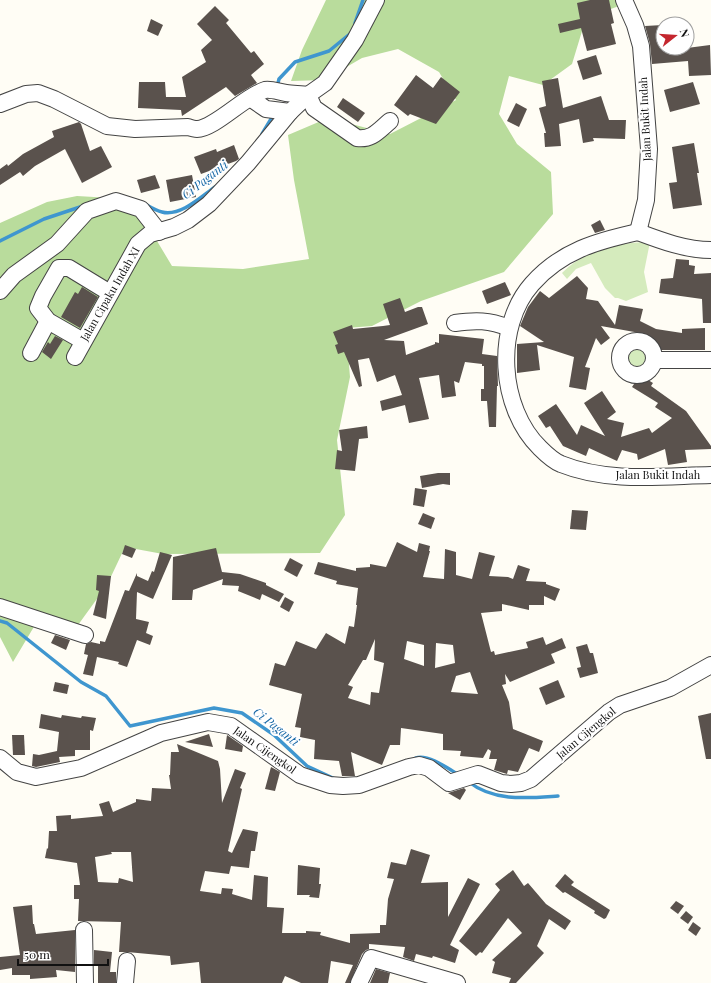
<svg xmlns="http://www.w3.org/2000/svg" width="711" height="983" font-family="'Playfair Display',serif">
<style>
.green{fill:#d5ebbd}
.forest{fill:#b9dc9c}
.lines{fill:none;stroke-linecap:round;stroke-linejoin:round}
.stream{stroke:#3f96cf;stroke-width:3.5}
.building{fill:#5a524d;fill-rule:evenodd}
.minor-casing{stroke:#444;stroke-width:18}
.minor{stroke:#fff;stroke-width:16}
.labels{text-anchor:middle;stroke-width:4;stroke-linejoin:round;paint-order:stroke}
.street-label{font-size:11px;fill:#111;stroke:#fff}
.water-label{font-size:12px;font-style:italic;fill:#1768a6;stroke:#fff}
</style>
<rect width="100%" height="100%" fill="#fffdf5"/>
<g class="green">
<path d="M 650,242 L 644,272 L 648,292 L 626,301 L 618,298 L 615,298 L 605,288 L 591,263 L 576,269 L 567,279 L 562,273 C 584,250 619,242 650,242 Z"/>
<path d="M 633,349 C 646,349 652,355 645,368 L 634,372 L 630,370 L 625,357 L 628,352 Z"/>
</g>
<polygon class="forest" points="326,0 619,0 619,6 586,18 572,64 543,85 509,76 499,114 517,144 551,172 553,214 504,272 421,301 372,326 346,328 350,377 337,440 345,515 320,553 163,554 125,547 107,585 78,625 35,625 13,662 0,637 0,223 47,202 77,196 128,199 148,226 172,266 243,269 309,259 294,180 288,135 328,118 390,134 456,100 439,72 398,49 362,58 324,80 291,81 302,50"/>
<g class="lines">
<g class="stream">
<polyline points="355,23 363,0"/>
<polyline points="277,87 279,79 295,62 329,51 351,33"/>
<polyline points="262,134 271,119 272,114"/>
<path d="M 145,204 C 150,207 156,211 162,212 C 180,217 201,197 215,187"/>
<polyline points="0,241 44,219 83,206"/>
<polyline points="0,621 7,623 81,682 106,696 130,726 214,708 242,713 274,735 307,766 335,779"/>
<path d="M 416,758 C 428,754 449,769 459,775"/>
<path d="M 469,782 C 494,802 528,798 558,796"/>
</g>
</g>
<g class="building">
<polygon points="590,0 609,0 614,23 611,24 616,44 587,51 581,28 560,33 558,24 580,19 577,3"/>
<polygon points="215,6 229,20 226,23 251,53 254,51 264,64 251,75 257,83 235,96 226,87 182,116 181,110 138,108 139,82 165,82 166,97 186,97 182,77 206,62 201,50 212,40 197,24"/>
<polygon points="151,19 163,25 158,36 147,31"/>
<polygon points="663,25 663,48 687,48 710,45 711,75 689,76 688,61 652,64 650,44 645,26"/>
<polygon points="596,55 602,74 583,80 577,61"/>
<polygon points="416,75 433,88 441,77 460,92 436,124 410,114 408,116 394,105"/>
<polygon points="558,78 563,108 601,96 609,120 626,120 625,139 593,138 594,141 583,143 579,119 559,124 561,146 545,147 544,133 546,133 539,108 546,106 542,81"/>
<polygon points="693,82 700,104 670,112 664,90"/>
<polygon points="343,98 365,113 358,122 337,107"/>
<polygon points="516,103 527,109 519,127 507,121"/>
<polygon points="79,122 81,124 90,151 101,146 112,167 82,183 65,149 35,166 23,176 20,172 0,185 0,169 7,164 8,166 23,154 54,137 52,131"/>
<polygon points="694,143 699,173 697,173 702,205 673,209 669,183 677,182 672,147"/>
<polygon points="234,145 239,159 236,161 201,174 194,157 216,149 217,152"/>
<polygon points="155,175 160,188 141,193 137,180"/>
<polygon points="192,175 196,197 170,202 166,180"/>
<polygon points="600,220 605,230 595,233 591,225"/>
<polygon points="676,259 689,260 689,265 695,266 694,274 711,273 711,323 703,323 702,299 659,293 661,279 673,278"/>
<polygon points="577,276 588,288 586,299 598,301 615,325 619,305 643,309 640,321 656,329 682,333 682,329 705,328 705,350 654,350 654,346 638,338 640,333 601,326 610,338 601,345 596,338 585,367 590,368 586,390 569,387 574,357 537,345 540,370 517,373 517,344 544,342 520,326 528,307 540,291 549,298"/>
<polygon points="505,282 511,295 487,304 482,291"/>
<polygon points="82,287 98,297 80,328 61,317 75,292 78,294"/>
<polygon points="400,298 405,312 418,307 422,307 428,324 384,340 404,341 406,355 435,344 435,342 439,343 439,334 484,339 482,354 497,356 498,386 497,386 496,427 489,427 487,401 481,401 481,389 484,389 484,366 482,366 482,364 465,362 459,383 454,381 456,396 442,398 439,375 419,378 429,419 409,423 405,405 382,411 380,401 402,395 395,375 377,382 369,358 358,360 362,386 359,387 344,352 338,354 335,345 338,344 333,332 352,325 353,329 383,326 390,325 383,304"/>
<polygon points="55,336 63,340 51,359 42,352 48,342 50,344"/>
<polygon points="640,375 653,383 651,386 686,411 711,446 711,449 685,450 687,462 668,465 665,449 638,460 637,454 622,450 617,461 589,448 586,456 563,446 550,426 546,428 538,416 556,404 577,435 581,425 605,436 584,403 602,391 616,412 607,419 624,423 621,437 649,428 652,433 672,418 655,407 658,403 632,387"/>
<polygon points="367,426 368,438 359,439 355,471 335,469 337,450 342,451 339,430"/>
<polygon points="438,473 450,473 450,485 443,484 422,488 420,476"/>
<polygon points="415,488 427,490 424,507 413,505"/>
<polygon points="572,510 588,511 586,530 570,529"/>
<polygon points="423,513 435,518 431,529 418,524"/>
<path d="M 397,542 L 417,552 L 419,543 L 430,546 L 429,551 L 430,551 L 423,577 L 444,579 L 445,549 L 456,552 L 456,575 L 472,579 L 479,552 L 495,556 L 489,576 L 508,577 L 513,579 L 518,565 L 530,569 L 526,581 L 546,582 L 546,584 L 560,589 L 555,601 L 544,596 L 544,605 L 529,605 L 529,610 L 502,604 L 502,611 L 481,613 L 491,652 L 494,651 L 495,655 L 528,648 L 526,642 L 543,637 L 546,645 L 562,638 L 566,648 L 551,654 L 555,663 L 510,682 L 505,674 L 506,684 L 502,685 L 509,702 L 513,729 L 543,741 L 539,752 L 529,748 L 518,772 L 508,770 L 507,774 L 494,770 L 497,759 L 489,759 L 491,751 L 488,749 L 483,758 L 460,756 L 461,751 L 443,750 L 443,734 L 401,728 L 400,745 L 390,745 L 382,765 L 351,752 L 355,776 L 342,776 L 339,761 L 314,759 L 315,740 L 300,737 L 301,728 L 295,727 L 302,694 L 269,685 L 275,663 L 285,666 L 296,641 L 316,649 L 326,633 L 345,644 L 349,626 L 354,627 L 357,605 L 356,605 L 358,588 L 336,584 L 337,581 L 314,574 L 318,562 L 356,571 L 356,568 L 370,567 L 370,564 L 386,567 ZM 375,639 L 374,660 L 384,663 L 379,693 L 371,692 L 370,705 L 348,698 L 353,687 L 348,685 L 363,660 L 366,660 ZM 407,641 L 424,645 L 424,666 L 404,659 ZM 436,643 L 453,645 L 455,663 L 435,668 ZM 470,672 L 478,694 L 451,692 L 456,676 Z"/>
<polygon points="125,545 136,549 132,558 122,554"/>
<polygon points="216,548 222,572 240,574 266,583 266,585 284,594 279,602 262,594 260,600 238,591 239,586 222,585 223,579 193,590 192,600 172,600 173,557"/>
<polygon points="160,552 172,555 153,599 137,592 136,619 149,622 146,633 153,636 150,645 137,640 127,667 118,664 119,662 97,657 93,676 83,674 88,655 84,654 86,644 91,642 100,644 100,641 105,642 125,590 129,591 137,573 137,576 148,581 152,571 154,572"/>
<polygon points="290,558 303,565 297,577 284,570"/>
<polygon points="97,575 111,576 106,619 93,615 99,591 96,590"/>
<polygon points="285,597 294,602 289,612 280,607"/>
<polygon points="55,635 70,640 66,650 51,643"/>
<polygon points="587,644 590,653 593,653 598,673 580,678 577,668 581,667 576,647"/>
<polygon points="558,680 565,697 546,705 539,688"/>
<polygon points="55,682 69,685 67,694 53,691"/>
<polygon points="711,713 711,759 706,759 698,716"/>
<polygon points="41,714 61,718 62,715 81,718 82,716 96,718 93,731 90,730 90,750 75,750 75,756 59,757 60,762 36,767 32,766 33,754 39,755 57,751 59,732 39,728"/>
<polygon points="209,734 213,747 185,742"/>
<polygon points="12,735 24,735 25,755 13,755"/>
<polygon points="227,735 243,746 242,752 225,749"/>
<path d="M 177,744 L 218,761 L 220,769 L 222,803 L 235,769 L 246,773 L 240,788 L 242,789 L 228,851 L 232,853 L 243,829 L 258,832 L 255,851 L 251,851 L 249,868 L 231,866 L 229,874 L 205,871 L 200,891 L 221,894 L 222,888 L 233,889 L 232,894 L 252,900 L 254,875 L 268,877 L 267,907 L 284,908 L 282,933 L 306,933 L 306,931 L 321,932 L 320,935 L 350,943 L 350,934 L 380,933 L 380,925 L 386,925 L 388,899 L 394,879 L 387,878 L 391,862 L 406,865 L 411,849 L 430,855 L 421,883 L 448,882 L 448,917 L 468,878 L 480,884 L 450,945 L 459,950 L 455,963 L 433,956 L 432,958 L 416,954 L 414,961 L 403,957 L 405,947 L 369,944 L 369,949 L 366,950 L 362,954 L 350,983 L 345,983 L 353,965 L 331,961 L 328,983 L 301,983 L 285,976 L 282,983 L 201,983 L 199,962 L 171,965 L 170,956 L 127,952 L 119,952 L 121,922 L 78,921 L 79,899 L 74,899 L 74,885 L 80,885 L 77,863 L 45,858 L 47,848 L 48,849 L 49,831 L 57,831 L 56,816 L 71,815 L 71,819 L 103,816 L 99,804 L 109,801 L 113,812 L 136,802 L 136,799 L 151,801 L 152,788 L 171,789 L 169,775 L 170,775 L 171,752 L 179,752 ZM 111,852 L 131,852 L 133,882 L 119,878 L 118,883 L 98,882 L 95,857 L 112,854 Z"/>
<polygon points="271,767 280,772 275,791 265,789"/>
<polygon points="464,788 466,790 460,800 448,793"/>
<polygon points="298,865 320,868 319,884 321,884 319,898 309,897 310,895 297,895"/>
<polygon points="513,870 524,886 528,883 546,904 571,921 565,930 549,919 537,946 544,953 516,983 509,983 511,978 492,973 495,962 492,960 522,933 508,918 482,953 480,952 476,956 459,941 500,890 495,884"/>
<polygon points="565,874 574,882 571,885 610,910 606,918 604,919 594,913 595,911 565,892 563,893 555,886"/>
<polygon points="676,901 684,906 678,914 670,908"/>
<polygon points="32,905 33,924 34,924 36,934 75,930 75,972 56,970 57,977 30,979 30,975 12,975 12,968 0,970 0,957 20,955 13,907"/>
<polygon points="686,911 693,917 688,924 680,918"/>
<polygon points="693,922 701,928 696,936 688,930"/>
<polygon points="94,950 112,952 110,972 116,972 116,983 98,983 98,966 94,966"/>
<polygon points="376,969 390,973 388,983 370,983"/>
</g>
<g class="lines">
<g class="minor-casing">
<g id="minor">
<polyline points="624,0 635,25 641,46 649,149 646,200 638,232"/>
<path d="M 308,95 L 314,108 L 357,138 C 372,140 378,131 390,121"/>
<polyline points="250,98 266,109 290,112 308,95 325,83 355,40 376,0"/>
<path d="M 0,104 L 26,94 L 38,93 L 54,99 L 107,126 L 135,129 L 188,127 C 191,128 194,129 197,129 C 214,129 245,96 265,90 C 272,89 279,92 286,93 C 293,94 301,94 308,95"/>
<path d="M 638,232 C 597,241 561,251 532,284 C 494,327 499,408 540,448 C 546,454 553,461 561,464 C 608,483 662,476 711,475"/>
<path d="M 638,232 C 662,241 686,250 711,250"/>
<polyline points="0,291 14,275 57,244 87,211 116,201 141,209 159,232"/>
<path d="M 455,323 C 475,320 490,320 509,328"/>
<circle cx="637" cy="358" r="17"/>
<polyline points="83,341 48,321 38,308 43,296 59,268 69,268 110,293"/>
<polyline points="31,353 48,321"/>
<polyline points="75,357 138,244 150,234 174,227 188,220 209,204 248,163 290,112"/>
<polyline points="654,360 711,360"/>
<polyline points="0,607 85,635"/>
<polyline points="0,758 17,772 36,777 81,768 161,733 208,722 231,726 300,775 330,785 343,786 359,785 409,767 419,765 429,768 449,783 478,774 501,783 511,784 521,783 531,779 609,712 620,705 670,688 711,665"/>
<polyline points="84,930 85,983"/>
<polyline points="125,983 127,961"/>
<polyline points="359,983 371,958 457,983"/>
</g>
</g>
<use href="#minor" class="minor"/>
</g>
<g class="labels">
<g class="street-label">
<text transform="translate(645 119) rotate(-93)" y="4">Jalan Bukit Indah</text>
<text transform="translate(110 294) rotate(-60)" y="4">Jalan Cipaku Indah XI</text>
<text x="658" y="479">Jalan Bukit Indah</text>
<text transform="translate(586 733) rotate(-40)" y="4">Jalan Cijengkol</text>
<text transform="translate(265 750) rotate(35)" y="4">Jalan Cijengkol</text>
</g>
<g class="water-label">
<text transform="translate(205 180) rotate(-38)" y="4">Ci Paganti</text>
<text transform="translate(276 727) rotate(38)" y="4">Ci Paganti</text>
</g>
</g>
<g transform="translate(675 36) rotate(73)"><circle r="19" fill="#ffffff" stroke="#a0a0a0"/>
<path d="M0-3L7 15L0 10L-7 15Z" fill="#c4262e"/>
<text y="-6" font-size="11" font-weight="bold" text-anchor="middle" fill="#111111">N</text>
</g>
<path d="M18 959v6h90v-6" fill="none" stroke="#111111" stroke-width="2"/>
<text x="24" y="959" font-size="12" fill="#111111" stroke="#ffffff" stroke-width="3" paint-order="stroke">50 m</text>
</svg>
